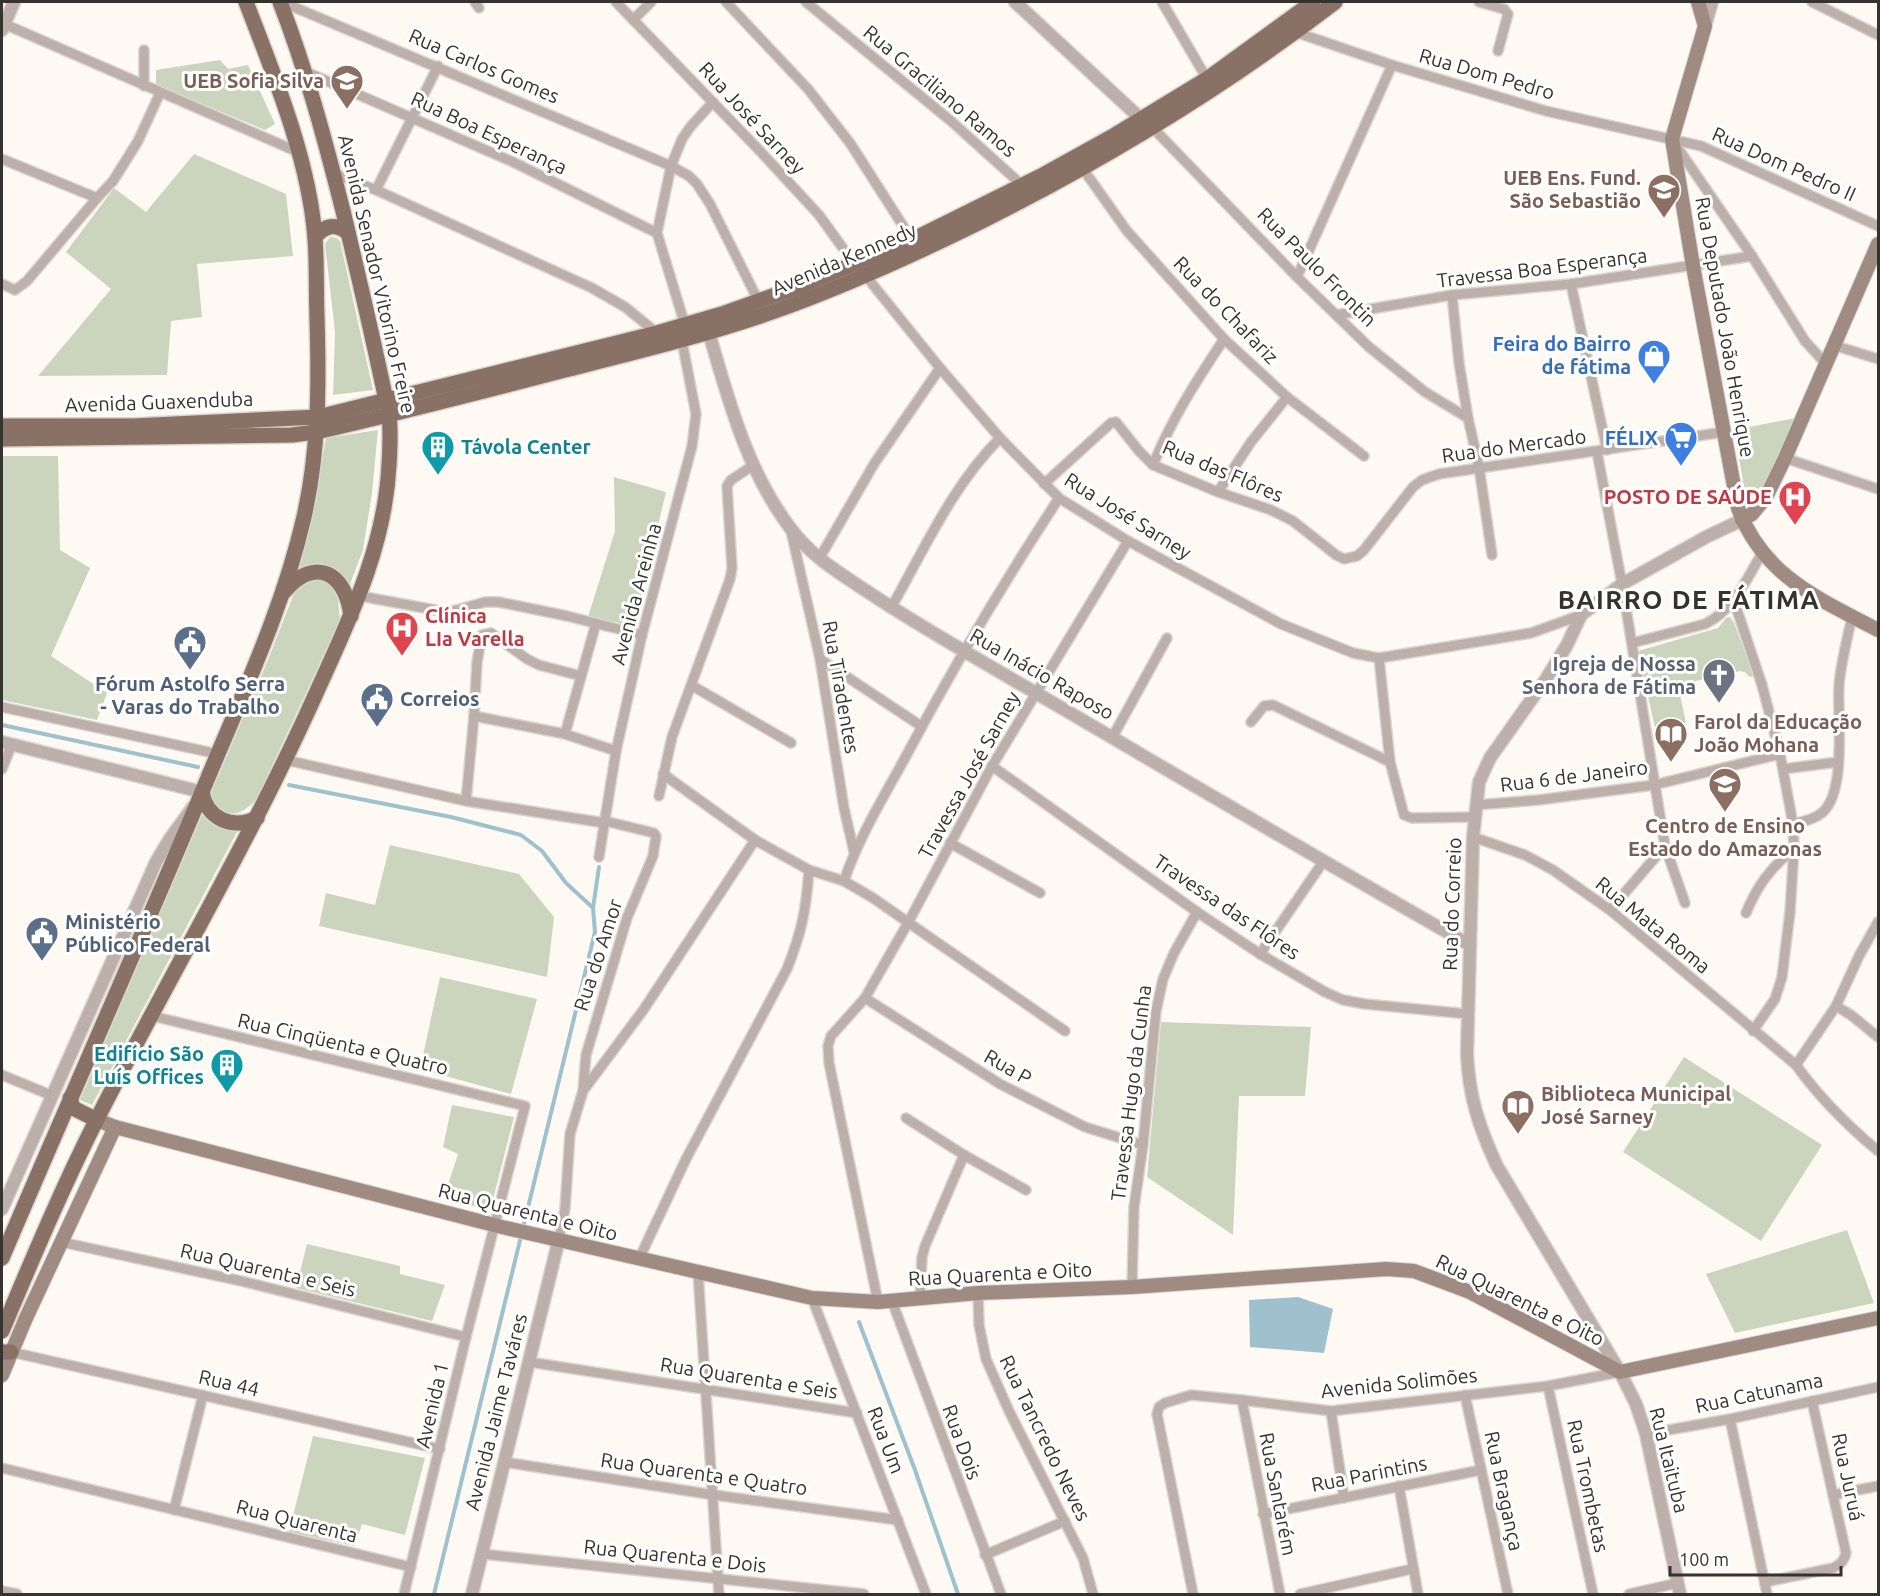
<svg xmlns="http://www.w3.org/2000/svg" width="1880" height="1596" font-family="Ubuntu,sans-serif">
<style>
.green{fill:#cbd5bd}
.water{fill:#9ec1cd}
.lines{fill:none;stroke-linecap:round;stroke-linejoin:round}
.stream{stroke:#9ec1cd;stroke-width:4}
.minor-casing{stroke:#dbd5d0;stroke-width:12}
.tertiary-casing{stroke:#dbd5d0;stroke-width:15}
.secondary-casing{stroke:#dbd5d0;stroke-width:16}
.primary-casing{stroke:#dbd5d0;stroke-width:18}
.minor{stroke:#bdafa9;stroke-width:9}
.tertiary{stroke:#bdafa9;stroke-width:12}
.secondary{stroke:#9f8b82;stroke-width:14}
.primary{stroke:#897166;stroke-width:15}
.labels{text-anchor:middle;stroke-width:6;stroke-linejoin:round;paint-order:stroke}
.street-label{font-size:20px;fill:#353330;stroke:#fff}
.education-label{font-size:20px;font-weight:bold;fill:#785e54;stroke:#fff;text-anchor:end}
.shop-label{font-size:20px;font-weight:bold;fill:#366cbe;stroke:#fff;text-anchor:end}
.culture-label{font-size:20px;font-weight:bold;fill:#0d838f;stroke:#fff;text-anchor:start}
.health-label{font-size:20px;font-weight:bold;fill:#be3a42;stroke:#fff;text-anchor:end}
.worship-label{font-size:20px;font-weight:bold;fill:#5b616d;stroke:#fff;text-anchor:end}
.service-label{font-size:20px;font-weight:bold;fill:#4e5e75;stroke:#fff;text-anchor:start}
.district-label{font-size:26px;font-weight:bold;letter-spacing:1.5px;fill:#353330;stroke:#fff}
</style>
<rect width="100%" height="100%" fill="#fff9f3"/>
<g class="green">
<polygon points="220,60 228,69 248,65 275,124 265,130 156,85 156,70"/>
<polygon points="194,154 286,194 293,256 197,264 202,317 171,321 167,375 38,376 111,289 66,252 114,188 146,212"/>
<polygon points="330,237 337,238 340,241 373,390 333,395 335,332 325,244"/>
<polygon points="1796,418 1763,493 1745,492 1734,430"/>
<path d="M 378,430 L 372,493 L 363,550 L 349,587 C 331,566 327,563 299,569 L 315,500 L 326,438 Z"/>
<polygon points="2,456 58,456 60,550 90,568 51,656 107,693 97,720 2,700"/>
<polygon points="614,477 666,492 634,626 588,617 615,531"/>
<path d="M 327,579 L 337,592 L 340,620 L 256,800 C 240,816 228,820 211,802 L 211,793 L 268,660 L 294,593 L 306,580 Z"/>
<polygon points="1730,617 1734,623 1754,676 1750,677 1745,672 1740,671 1678,685 1686,723 1655,728 1638,651 1718,628 1726,618"/>
<polygon points="203,813 239,828 92,1105 80,1100"/>
<polygon points="390,845 519,874 554,917 547,977 319,926 326,893 375,905"/>
<polygon points="440,977 537,999 511,1094 420,1069"/>
<polygon points="1161,1022 1311,1027 1305,1096 1239,1096 1233,1235 1147,1177"/>
<polygon points="1684,1057 1822,1145 1761,1241 1623,1152"/>
<polygon points="452,1105 514,1117 490,1211 444,1197 458,1154 443,1147"/>
<polygon points="1847,1230 1874,1303 1735,1333 1706,1274"/>
<polygon points="307,1244 400,1266 400,1274 445,1285 432,1321 296,1288"/>
<polygon points="313,1436 425,1458 405,1535 362,1524 355,1546 289,1532"/>
</g>
<polygon class="water" points="1298,1297 1333,1309 1324,1353 1250,1347 1249,1300"/>
<g class="lines">
<g class="stream">
<polyline points="2,725 198,767"/>
<polyline points="289,785 451,817 521,835 542,851 566,883 592,907"/>
<polyline points="859,1322 915,1470 958,1594"/>
<polyline points="434,1594 595,932 593,908 599,867"/>
</g>
<g class="minor-casing">
<g id="minor">
<polyline points="282,2 671,166 689,176 697,184 710,204 759,302"/>
<polyline points="475,2 479,8"/>
<polyline points="616,2 760,151 819,215 855,265"/>
<polyline points="726,2 808,89 850,143 914,243"/>
<polyline points="806,2 951,121 1022,185"/>
<polyline points="1162,2 1207,79"/>
<polyline points="1479,2 1504,9 1508,14 1498,51"/>
<polyline points="1812,2 1878,35"/>
<polyline points="633,20 651,2"/>
<polyline points="2,23 298,152"/>
<polyline points="1295,32 1392,65 1546,111 1701,146 1878,226"/>
<polyline points="144,50 144,86"/>
<polyline points="304,71 513,162 657,233"/>
<polyline points="1153,128 1297,277 1369,347 1425,392 1468,418"/>
<polyline points="1675,144 1752,256 1805,341 1825,363"/>
<polyline points="2,159 97,198"/>
<polyline points="1083,169 1127,231 1224,339 1287,397 1364,456"/>
<polyline points="333,173 376,190 592,288 625,307 657,333"/>
<polyline points="376,190 438,66"/>
<polyline points="865,275 940,368 1000,438 1059,498 1128,541 1281,624 1353,653 1379,658 1531,633 1581,615"/>
<polyline points="1297,277 1392,65"/>
<polyline points="2,284 15,290 27,281 97,198 113,181 138,141 160,93"/>
<polyline points="1571,284 1607,450"/>
<polyline points="1452,295 1459,363 1468,418 1479,467 1492,555"/>
<polyline points="1336,315 1452,295 1571,284 1752,256"/>
<polyline points="685,325 657,233 671,166 682,139 691,126 713,102"/>
<polyline points="1833,345 1878,359"/>
<polyline points="1597,452 1622,584 1665,846 1685,903"/>
<polyline points="1785,458 1878,489"/>
<path d="M 1153,465 C 1171,420 1197,380 1224,339"/>
<polyline points="1044,484 1111,423 1116,422 1139,451 1153,465 1218,492 1271,510 1293,521 1336,555 1344,559 1357,556 1364,550 1413,487 1422,480 1439,474 1724,432"/>
<polyline points="1218,492 1251,442 1287,397"/>
<polyline points="791,531 820,659 844,808 854,852"/>
<polyline points="819,559 874,464 940,368"/>
<polyline points="360,596 446,612 457,610 485,602 499,602 567,616 642,635"/>
<polyline points="1734,601 1762,685 1780,754 1793,824 1794,849 1790,912 1782,977 1775,999 1753,1031"/>
<path d="M 891,608 C 924,550 952,486 1000,438"/>
<path d="M 1632,643 L 1705,624 C 1734,610 1746,580 1762,553"/>
<polyline points="1379,658 1390,762 1404,815 1412,818 1476,817"/>
<polyline points="820,659 921,726"/>
<polyline points="691,685 791,743"/>
<polyline points="2,707 218,754"/>
<polyline points="474,716 565,734 616,751"/>
<polyline points="1251,722 1264,706 1273,705 1390,762"/>
<polyline points="565,734 596,623"/>
<polyline points="1112,738 1167,638"/>
<polyline points="286,760 466,801 605,823"/>
<polyline points="992,766 1197,912 1260,954 1325,992 1343,1000 1365,1004 1468,1014"/>
<polyline points="2,769 12,744"/>
<polyline points="1783,769 1838,762"/>
<polyline points="663,774 755,840 809,870 844,881 873,898 1065,1031"/>
<polyline points="659,796 672,737 730,579 732,568 727,486 731,480 752,466"/>
<polyline points="466,801 474,716 477,662 482,635 491,633 527,659 539,665 581,676"/>
<polyline points="1476,805 1538,800 1654,785 1780,754"/>
<path d="M 1793,824 C 1803,822 1815,819 1823,812 C 1847,789 1837,716 1839,685 C 1841,662 1847,640 1852,617"/>
<path d="M 1473,837 L 1525,855 L 1553,870 L 1610,910 L 1796,1065 C 1819,1097 1848,1126 1878,1151"/>
<polyline points="950,843 1040,893"/>
<polyline points="599,857 616,751 642,635 692,446 696,414 682,341"/>
<path d="M 844,881 C 859,837 883,798 905,758 C 952,669 1004,582 1059,498"/>
<polyline points="1610,910 1665,846"/>
<path d="M 1746,913 C 1757,886 1771,867 1794,849"/>
<polyline points="1260,954 1323,862"/>
<polyline points="865,998 1000,1084 1085,1127 1143,1145"/>
<polyline points="1836,1006 1851,1015 1878,1037"/>
<polyline points="152,1016 525,1106 466,1337 404,1594"/>
<polyline points="1796,1065 1836,1006 1859,956 1878,922"/>
<polyline points="2,1075 53,1096"/>
<polyline points="583,1091 586,1055 627,918 653,856 656,836 654,833 605,821"/>
<polyline points="906,1118 964,1155 1026,1190"/>
<polyline points="559,1239 565,1209 570,1134 583,1091 644,1009 755,840"/>
<polyline points="61,1242 241,1281 466,1337"/>
<path d="M 639,1259 L 686,1159 L 787,969 C 802,931 806,910 809,870"/>
<polyline points="698,1272 719,1594"/>
<polyline points="1132,1287 1134,1207 1143,1145 1156,1011 1163,979 1174,953 1197,912"/>
<polyline points="978,1293 979,1325 986,1359 1009,1411 1083,1558 1093,1594"/>
<polyline points="812,1298 926,1594"/>
<polyline points="920,1298 922,1257 925,1246 964,1155"/>
<polyline points="892,1301 1001,1594"/>
<polyline points="878,1302 829,1063 828,1046 831,1036 865,998 909,921 992,766 1128,541"/>
<polyline points="11,1352 440,1449"/>
<polyline points="529,1362 857,1413"/>
<polyline points="1548,1386 1593,1594"/>
<polyline points="1465,1395 1508,1594"/>
<polyline points="1242,1400 1280,1594"/>
<polyline points="1331,1411 1344,1498"/>
<polyline points="1730,1419 1767,1594"/>
<polyline points="1646,1434 1730,1419 1878,1387"/>
<polyline points="504,1462 714,1495 898,1520"/>
<polyline points="2,1468 411,1567"/>
<polyline points="1399,1486 1418,1594"/>
<polyline points="1833,1495 1878,1486"/>
<polyline points="174,1510 203,1395"/>
<polyline points="1263,1514 1481,1470"/>
<polyline points="482,1554 864,1594"/>
<polyline points="985,1555 1065,1521"/>
<path d="M 1765,1582 L 1833,1568 C 1841,1564 1844,1561 1846,1553 L 1812,1401"/>
<polyline points="2,1591 17,1594"/>
<polyline points="1193,1594 1157,1414 1159,1407 1165,1403 1191,1395 1242,1400 1331,1411 1548,1386 1620,1372"/>
<polyline points="1300,1594 1412,1569"/>
<polyline points="1629,1594 1678,1583"/>
</g>
</g>
<g class="tertiary-casing">
<g id="tertiary">
<polyline points="1015,2 1141,119"/>
<polyline points="1705,26 1712,2"/>
<polyline points="2,30 14,2"/>
<path d="M 709,333 C 729,402 747,471 791,529 C 811,556 838,572 865,590 C 914,623 966,652 1017,682 C 1168,770 1318,859 1470,945"/>
<polyline points="2,742 202,792"/>
<polyline points="2,1209 156,862 169,840 193,807"/>
<polyline points="472,1594 559,1239"/>
<path d="M 1680,1594 L 1646,1434 L 1636,1404 L 1620,1372 L 1497,1166 C 1479,1127 1469,1097 1467,1054 L 1473,837 L 1479,782 L 1490,758 L 1546,679 L 1567,645 L 1581,615 L 1622,584 L 1708,536 L 1742,520"/>
</g>
</g>
<g class="secondary-casing">
<g id="secondary">
<path d="M 1698,2 L 1705,26 L 1672,139 L 1693,266 L 1738,508 C 1763,576 1819,599 1878,630"/>
<polyline points="1742,520 1752,514 1766,497 1785,458 1878,244"/>
<polyline points="97,1120 115,1127 502,1227 812,1298 878,1302 978,1293 1132,1287 1386,1269 1414,1271 1470,1292 1620,1372 1878,1318"/>
<polyline points="2,1375 26,1318 115,1127"/>
</g>
</g>
<g class="primary-casing">
<g id="primary">
<path d="M 315,237 C 325,225 336,223 348,233"/>
<polyline points="2,426 133,426 318,417 657,333 722,314 798,287 912,240 1041,176 1115,135 1207,79 1313,2"/>
<path d="M 2,439 L 292,435 L 316,432 C 398,413 480,392 561,371 C 632,353 703,336 772,312 C 843,287 911,256 978,223 C 1106,159 1222,89 1335,2"/>
<path d="M 284,592 C 315,555 346,573 351,616"/>
<path d="M 202,792 C 207,819 232,830 257,818"/>
<polyline points="70,1098 73,1108 97,1120"/>
<path d="M 2,1258 C 70,1098 141,940 207,780 C 243,693 283,609 304,517 C 319,451 319,385 317,318 C 316,291 317,264 315,238 C 309,159 274,75 246,2"/>
<path d="M 2,1331 C 32,1260 62,1188 97,1119 C 170,975 252,837 318,689 C 351,616 385,546 389,465 C 390,448 391,432 389,415 C 375,346 359,278 343,211 C 325,140 306,69 280,2"/>
<polyline points="2,1352 11,1352"/>
</g>
</g>
<use href="#minor" class="minor"/>
<use href="#tertiary" class="tertiary"/>
<use href="#secondary" class="secondary"/>
<use href="#primary" class="primary"/>
</g>
<defs>
<g id="school-pin" transform="scale(1.725)"><path d="M0 17L-7.5 6A9.5 9.5 0 1 1 7.5 6Z" fill="#8d6e63" stroke="#fff"/><path d="M0-5L7-2L0 1L-7-2ZM-4 1L0 2.5L4 1V4Q0 6-4 4Z" fill="#fff"/></g>
<g id="shop-pin" transform="scale(1.725)"><path d="M0 17L-7.5 6A9.5 9.5 0 1 1 7.5 6Z" fill="#3f7fe0" stroke="#fff"/><path d="M-5-2.5h2.3a2.7 3.5 0 0 1 5.4 0H5L5.5 6h-11ZM-1.5-2.5h3a1.5 2.3 0 0 0-3 0Z" fill="#fff"/></g>
<g id="supermarket-pin" transform="scale(1.725)"><path d="M0 17L-7.5 6A9.5 9.5 0 1 1 7.5 6Z" fill="#3f7fe0" stroke="#fff"/><path d="M-6-5.5h2.5l.6 2H6L4.5 2H-2.5L-4.4-4H-6ZM-1.5 3.2a1.3 1.3 0 1 0 .1 0ZM3 3.2a1.3 1.3 0 1 0 .1 0Z" fill="#fff"/></g>
<g id="building-pin" transform="scale(1.725)"><path d="M0 17L-7.5 6A9.5 9.5 0 1 1 7.5 6Z" fill="#0f9aa8" stroke="#fff"/><path d="M-4-6H4V6H1V3H-1V6H-4ZM-2.5-4.3h1.7v1.8h-1.7ZM.8-4.3h1.7v1.8H.8ZM-2.5-1h1.7V.8h-1.7ZM.8-1h1.7V.8H.8Z" fill="#fff"/></g>
<g id="hospital-pin" transform="scale(1.725)"><path d="M0 17L-7.5 6A9.5 9.5 0 1 1 7.5 6Z" fill="#e0444e" stroke="#fff"/><path d="M-5-5h3v3.5h4V-5h3V5h-3V1.5h-4V5h-3Z" fill="#fff"/></g>
<g id="civic-pin" transform="scale(1.725)"><path d="M0 17L-7.5 6A9.5 9.5 0 1 1 7.5 6Z" fill="#5c6f8a" stroke="#fff"/><path d="M-.6-6.5H3V-4.5H.6V-3L4-1V1h2V6H-6V1h2V-1L-.6-3ZM-1.2 2.5V6h2.4V2.5Z" fill="#fff"/></g>
<g id="church-pin" transform="scale(1.725)"><path d="M0 17L-7.5 6A9.5 9.5 0 1 1 7.5 6Z" fill="#6b7280" stroke="#fff"/><path d="M-1.2-6h2.4v3.5h3.3v2.4h-3.3V6h-2.4V-.1h-3.3v-2.4h3.3Z" fill="#fff"/></g>
<g id="library-pin" transform="scale(1.725)"><path d="M0 17L-7.5 6A9.5 9.5 0 1 1 7.5 6Z" fill="#8d6e63" stroke="#fff"/><path d="M-6-4Q-3-5.5-.7-3.5V5Q-3 3-6 4ZM6-4Q3-5.5 .7-3.5V5Q3 3 6 4Z" fill="#fff"/></g>
</defs>
<g fill-rule="evenodd">
<use href="#school-pin" x="347" y="81"/>
<use href="#school-pin" x="1664" y="190"/>
<use href="#shop-pin" x="1654" y="356"/>
<use href="#supermarket-pin" x="1681" y="438"/>
<use href="#building-pin" x="438" y="447"/>
<use href="#hospital-pin" x="1795" y="497"/>
<use href="#hospital-pin" x="402" y="628"/>
<use href="#civic-pin" x="190" y="642"/>
<use href="#church-pin" x="1719" y="675"/>
<use href="#civic-pin" x="377" y="699"/>
<use href="#library-pin" x="1671" y="734"/>
<use href="#school-pin" x="1725" y="784"/>
<use href="#civic-pin" x="42" y="933"/>
<use href="#building-pin" x="227" y="1065"/>
<use href="#library-pin" x="1518" y="1106"/>
</g>
<g class="labels">
<g class="street-label">
<text transform="translate(484 66) rotate(23)" y="7">Rua Carlos Gomes</text>
<text transform="translate(1487 74) rotate(16)" y="7">Rua Dom Pedro</text>
<text transform="translate(940 91) rotate(40)" y="7">Rua Graciliano Ramos</text>
<text transform="translate(752 118) rotate(47)" y="7">Rua José Sarney</text>
<text transform="translate(489 133) rotate(25)" y="7">Rua Boa Esperança</text>
<text transform="translate(1784 164) rotate(24)" y="7">Rua Dom Pedro II</text>
<text transform="translate(844 259) rotate(-23)" y="7">Avenida Kennedy</text>
<text transform="translate(1317 267) rotate(45)" y="7">Rua Paulo Frontin</text>
<text transform="translate(1542 268) rotate(-7)" y="7">Travessa Boa Esperança</text>
<text transform="translate(377 274) rotate(77)" y="7">Avenida Senador Vitorino Freire</text>
<text transform="translate(1226 310) rotate(46)" y="7">Rua do Chafariz</text>
<text transform="translate(1725 327) rotate(80)" y="7">Rua Deputado João Henrique</text>
<text transform="translate(159 402) rotate(-2)" y="7">Avenida Guaxenduba</text>
<text transform="translate(1514 446) rotate(-8)" y="7">Rua do Mercado</text>
<text transform="translate(1223 471) rotate(23)" y="7">Rua das Flôres</text>
<text transform="translate(1128 516) rotate(32)" y="7">Rua José Sarney</text>
<text transform="translate(636 594) rotate(-75)" y="7">Avenida Areinha</text>
<text transform="translate(1042 674) rotate(30)" y="7">Rua Inácio Raposo</text>
<text transform="translate(841 687) rotate(80)" y="7">Rua Tiradentes</text>
<text transform="translate(969 775) rotate(-61)" y="7">Travessa José Sarney</text>
<text transform="translate(1574 776) rotate(-7)" y="7">Rua 6 de Janeiro</text>
<text transform="translate(1452 904) rotate(-88)" y="7">Rua do Correio</text>
<text transform="translate(1227 907) rotate(34)" y="7">Travessa das Flôres</text>
<text transform="translate(1653 925) rotate(39)" y="7">Rua Mata Roma</text>
<text transform="translate(598 955) rotate(-72)" y="7">Rua do Amor</text>
<text transform="translate(343 1044) rotate(13)" y="7">Rua Cinqüenta e Quatro</text>
<text transform="translate(1008 1067) rotate(30)" y="7">Rua P</text>
<text transform="translate(1131 1093) rotate(-83)" y="7">Travessa Hugo da Cunha</text>
<text transform="translate(528 1212) rotate(14)" y="7">Rua Quarenta e Oito</text>
<text transform="translate(268 1270) rotate(13)" y="7">Rua Quarenta e Seis</text>
<text transform="translate(1000 1274) rotate(-3)" y="7">Rua Quarenta e Oito</text>
<text transform="translate(1520 1300) rotate(26)" y="7">Rua Quarenta e Oito</text>
<text transform="translate(749 1378) rotate(9)" y="7">Rua Quarenta e Seis</text>
<text transform="translate(229 1383) rotate(13)" y="7">Rua 44</text>
<text transform="translate(1399 1383) rotate(-6)" y="7">Avenida Solimões</text>
<text transform="translate(1759 1393) rotate(-12)" y="7">Rua Catunama</text>
<text transform="translate(432 1405) rotate(-77)" y="7">Avenida 1</text>
<text transform="translate(496 1412) rotate(-76)" y="7">Avenida Jaime Taváres</text>
<text transform="translate(1045 1438) rotate(64)" y="7">Rua Tancredo Neves</text>
<text transform="translate(886 1440) rotate(69)" y="7">Rua Um</text>
<text transform="translate(962 1442) rotate(70)" y="7">Rua Dois</text>
<text transform="translate(1669 1460) rotate(76)" y="7">Rua Itaituba</text>
<text transform="translate(704 1474) rotate(8)" y="7">Rua Quarenta e Quatro</text>
<text transform="translate(1369 1474) rotate(-11)" y="7">Rua Parintins</text>
<text transform="translate(1848 1477) rotate(78)" y="7">Rua Juruá</text>
<text transform="translate(1588 1486) rotate(78)" y="7">Rua Trombetas</text>
<text transform="translate(1504 1491) rotate(78)" y="7">Rua Bragança</text>
<text transform="translate(1278 1494) rotate(79)" y="7">Rua Santarém</text>
<text transform="translate(297 1521) rotate(14)" y="7">Rua Quarenta</text>
<text transform="translate(675 1556) rotate(6)" y="7">Rua Quarenta e Dois</text>
</g>
<g class="education-label">
<text x="324" y="88">UEB Sofia Silva</text>
<text x="1641" y="185">UEB Ens. Fund.<tspan x="1641" dy="23">São Sebastião</tspan></text>
<text x="1694" y="729" text-anchor="start">Farol da Educação<tspan x="1694" dy="23">João Mohana</tspan></text>
<text x="1725" y="833" text-anchor="middle">Centro de Ensino<tspan x="1725" dy="23">Estado do Amazonas</tspan></text>
<text x="1541" y="1101" text-anchor="start">Biblioteca Municipal<tspan x="1541" dy="23">José Sarney</tspan></text>
</g>
<g class="shop-label">
<text x="1631" y="351">Feira do Bairro<tspan x="1631" dy="23">de fátima</tspan></text>
<text x="1658" y="445">FÉLIX</text>
</g>
<g class="culture-label">
<text x="461" y="454">Távola Center</text>
<text x="204" y="1061" text-anchor="end">Edifício São<tspan x="204" dy="23">Luís Offices</tspan></text>
</g>
<g class="health-label">
<text x="1772" y="504">POSTO DE SAÚDE</text>
<text x="425" y="623" text-anchor="start">Clínica<tspan x="425" dy="23">LIa Varella</tspan></text>
</g>
<g class="worship-label">
<text x="1696" y="671">Igreja de Nossa<tspan x="1696" dy="23">Senhora de Fátima</tspan></text>
</g>
<g class="service-label">
<text x="190" y="691" text-anchor="middle">Fórum Astolfo Serra<tspan x="190" dy="23">- Varas do Trabalho</tspan></text>
<text x="400" y="706">Correios</text>
<text x="65" y="929">Ministério<tspan x="65" dy="23">Público Federal</tspan></text>
</g>
<g class="district-label">
<text x="1689" y="609">BAIRRO DE FÁTIMA</text>
</g>
</g>
<rect width="1880" height="1596" fill="none" stroke="#353330" stroke-width="6"/>
<path d="M1670 1566v9h171v-9" fill="none" stroke="#353330" stroke-width="3"/>
<text x="1679" y="1566" font-size="18" fill="#353330" stroke="#ffffff" stroke-width="4.5" paint-order="stroke">100 m</text>
</svg>
